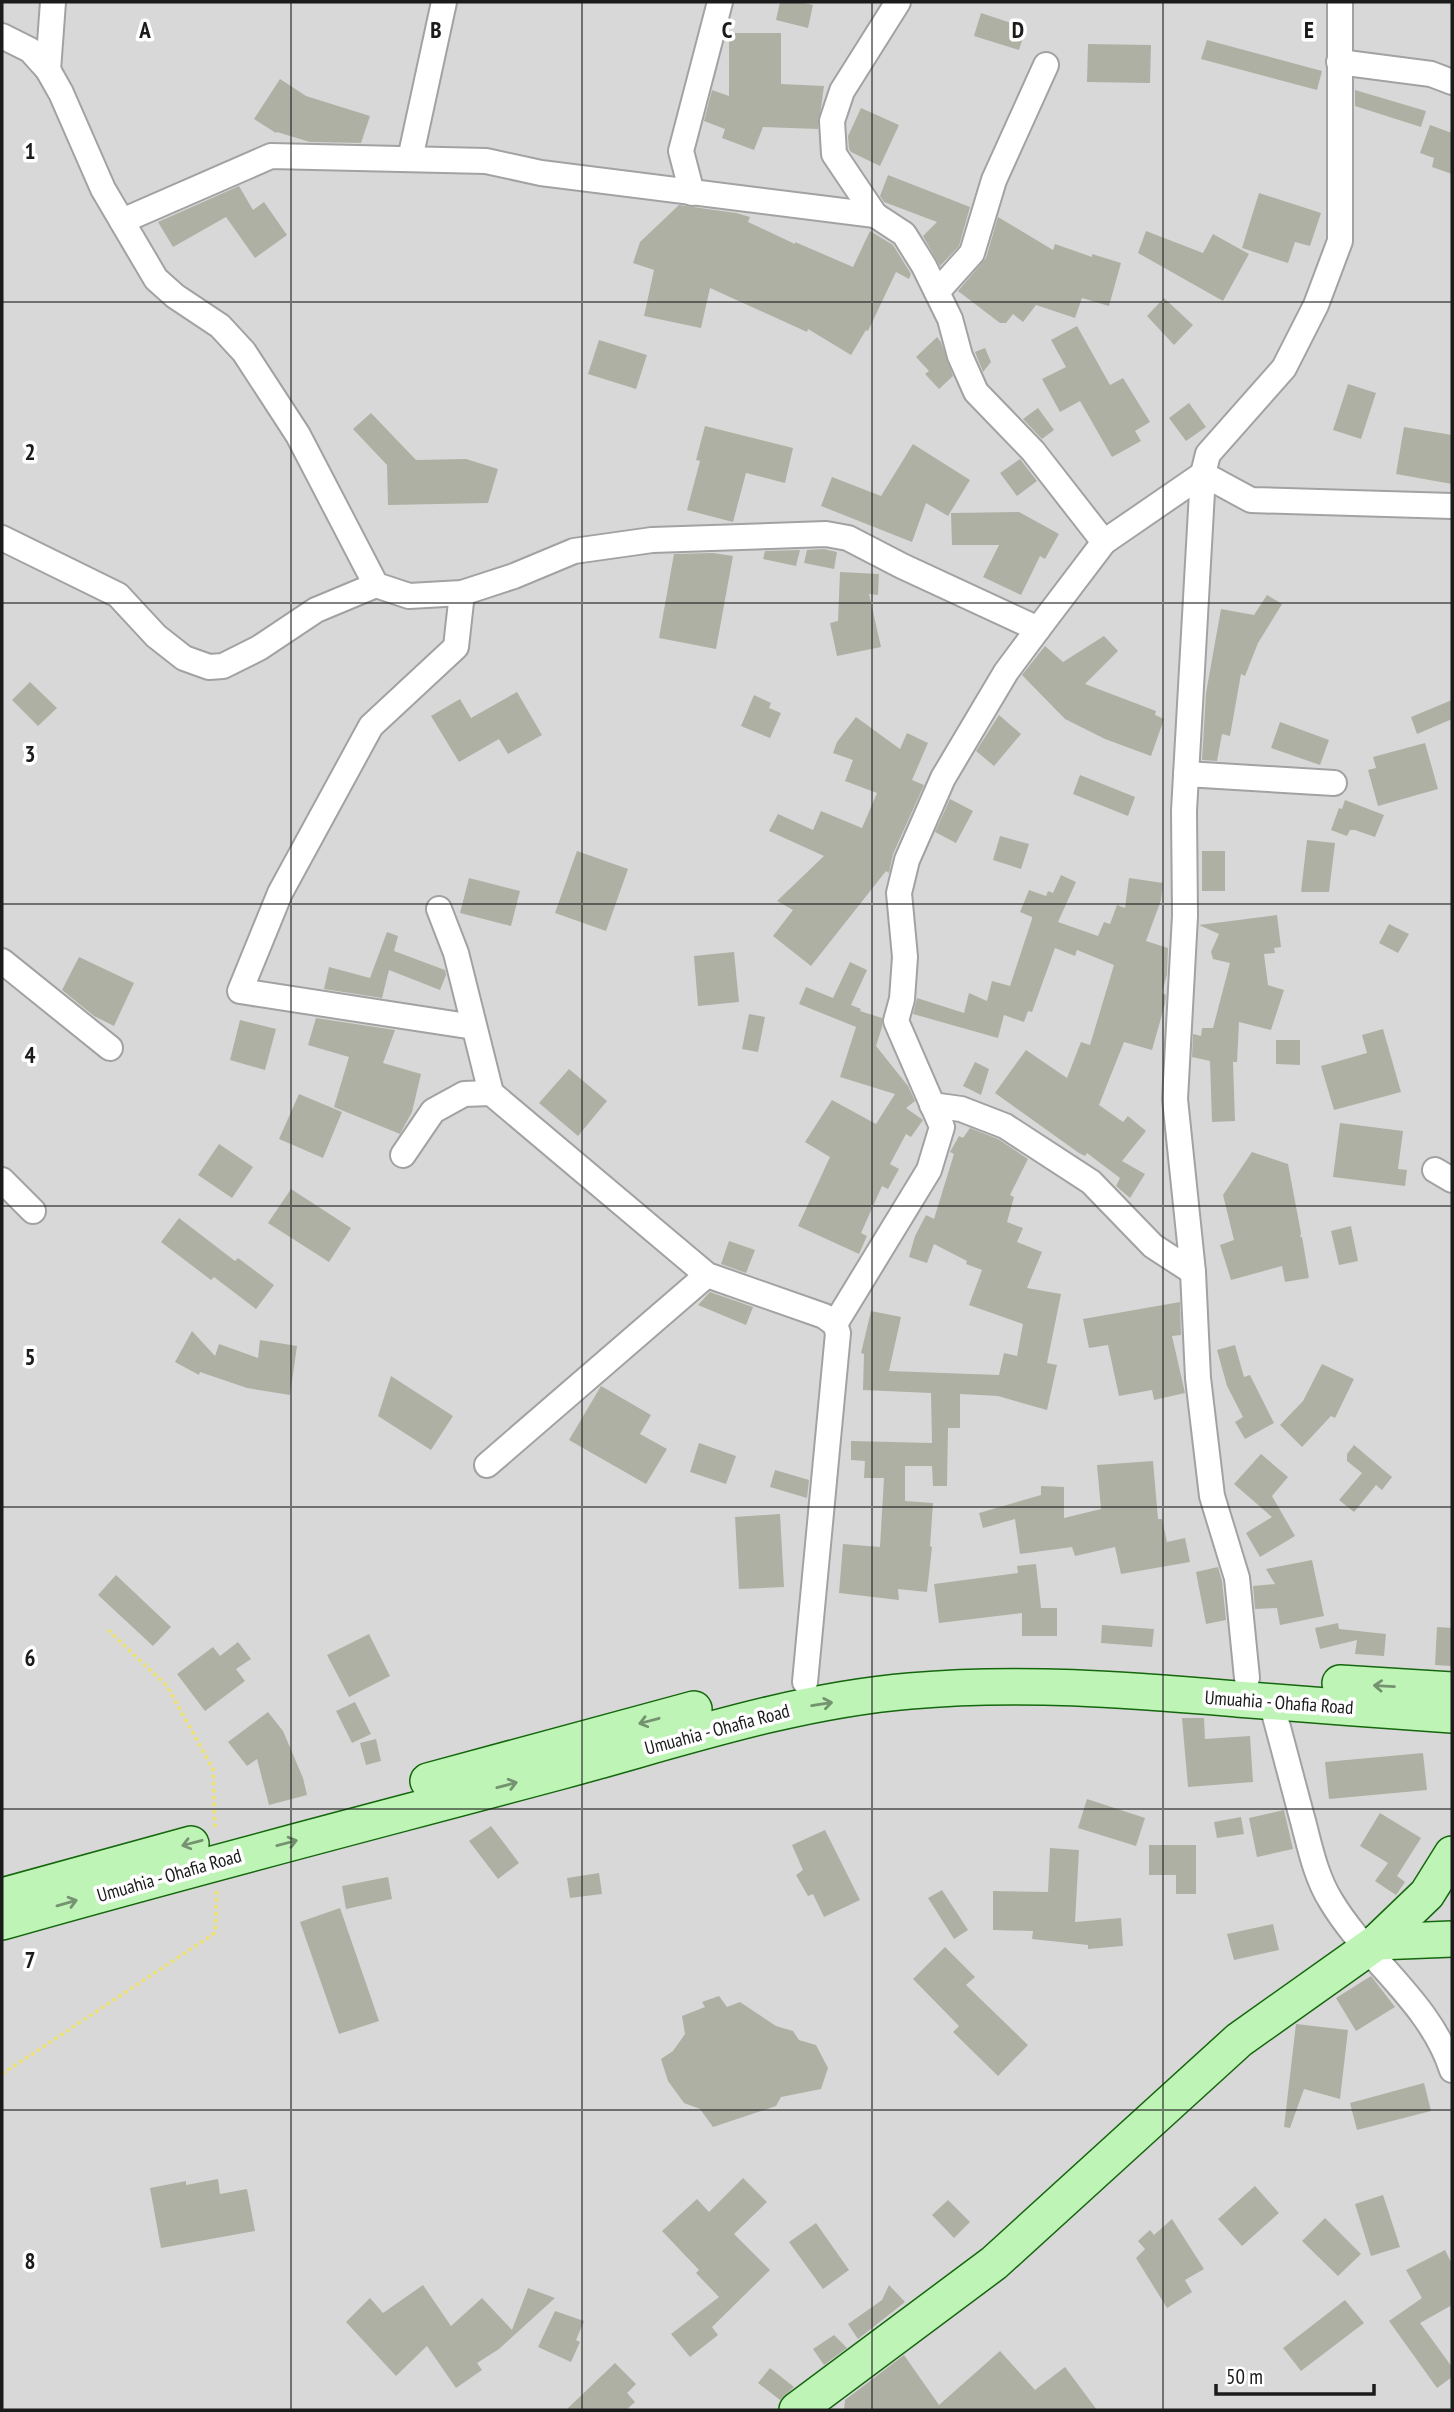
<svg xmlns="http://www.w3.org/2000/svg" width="1454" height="2412" font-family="'PT Sans Narrow',sans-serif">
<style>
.residential{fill:#d9d8d8}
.building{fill:#aeb0a4}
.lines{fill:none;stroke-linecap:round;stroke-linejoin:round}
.street-casing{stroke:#a2a2a2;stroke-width:28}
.secondary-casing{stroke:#14670c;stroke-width:38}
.path{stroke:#eee36f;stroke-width:3.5;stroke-dasharray:3.5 3.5;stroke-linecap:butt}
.street{stroke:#fff;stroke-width:24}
.secondary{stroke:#bff4b7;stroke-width:35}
.oneway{stroke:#759271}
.grid{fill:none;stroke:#1b1b1b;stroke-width:2;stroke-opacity:0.55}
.labels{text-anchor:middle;stroke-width:7;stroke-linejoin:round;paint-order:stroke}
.street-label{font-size:19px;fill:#1b1b1b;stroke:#fff}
.grid-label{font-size:23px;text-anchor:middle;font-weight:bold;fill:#1b1b1b;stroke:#fff;stroke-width:7;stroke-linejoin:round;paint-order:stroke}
</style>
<rect width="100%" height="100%" fill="#e6ebe1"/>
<rect class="residential" x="2" y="2" width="1450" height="2408"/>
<g class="building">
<polygon points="780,2 799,2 813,5 808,28 776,20"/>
<polygon points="981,13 1026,28 1019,50 974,36"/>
<polygon points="729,33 781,33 781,84 824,86 818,129 763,127 754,150 722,138 725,129 704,121 712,90 729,96"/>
<polygon points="1207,40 1322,71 1317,90 1201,59"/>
<polygon points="1088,44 1151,45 1150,83 1087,82"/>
<polygon points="280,79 306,96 370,116 361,143 310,142 277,132 276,133 254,119"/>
<polygon points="1355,90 1426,111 1421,127 1355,106"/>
<polygon points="861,108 899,125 880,166 851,152 849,149 848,136"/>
<polygon points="1430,125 1452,133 1452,174 1432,167 1434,158 1420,153"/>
<polygon points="888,175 970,207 959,246 940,266 923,236 937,222 884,202 880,196"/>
<polygon points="239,186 253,210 264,202 287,235 255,258 226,217 173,247 158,222"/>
<polygon points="1259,193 1321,213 1310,246 1295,242 1288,263 1242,248"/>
<polygon points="679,205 736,213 750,217 748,222 795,244 795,242 853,267 870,231 893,245 911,274 909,279 896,272 868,331 866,330 851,355 808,329 807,332 710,288 701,328 644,316 654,270 633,263 640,242"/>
<polygon points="998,217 1053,250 1055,244 1092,257 1092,254 1121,263 1109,306 1082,298 1075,318 1036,305 1023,322 1013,314 1006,323 1000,323 958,291 986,258"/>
<polygon points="1146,231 1203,253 1213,234 1249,254 1223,301 1138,253"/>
<polygon points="1164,298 1193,325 1174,345 1147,316"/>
<polygon points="1077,326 1110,385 1123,378 1150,422 1135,431 1141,441 1112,457 1080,401 1060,412 1042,379 1066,367 1051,340"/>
<polygon points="937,337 941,342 953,376 939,389 925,374 929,371 916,357"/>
<polygon points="599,340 647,355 636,389 588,374"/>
<polygon points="985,348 991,362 983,372 975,352"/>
<polygon points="1348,384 1376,393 1361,439 1333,430"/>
<polygon points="1189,403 1206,427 1186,441 1169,418"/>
<polygon points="1038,408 1054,430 1042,439 1023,419"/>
<polygon points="371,413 416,460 466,459 498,469 488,503 388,505 387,465 353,429"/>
<polygon points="705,426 793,448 785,483 746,473 733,522 687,510 700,461 696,460"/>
<polygon points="1404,427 1452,435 1452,484 1396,474"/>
<polygon points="913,444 970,480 948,516 926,503 912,542 821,506 832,477 881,496"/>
<polygon points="1020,459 1037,481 1017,496 1000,473"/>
<polygon points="1019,512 1059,534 1045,559 1040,556 1021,595 983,577 999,545 952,545 951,513"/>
<polygon points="824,549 837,552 834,569 804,563 807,550"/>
<polygon points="800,550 796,566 763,559 765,551"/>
<polygon points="713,553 733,556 716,649 659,638 674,554"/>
<polygon points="840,572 879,574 878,595 869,594 881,647 837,656 830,623 838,621"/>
<polygon points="1267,595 1282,604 1258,643 1245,676 1241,674 1230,736 1222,734 1217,761 1202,760 1206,693 1221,609 1254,615"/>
<polygon points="1104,636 1118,651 1085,684 1156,711 1155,715 1164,719 1151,756 1105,739 1065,719 1022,675 1045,646 1063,662"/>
<polygon points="30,682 57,708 38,726 12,700"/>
<polygon points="517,692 542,735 508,754 499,739 459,762 431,716 460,699 471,718"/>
<polygon points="754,695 771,703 769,708 781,713 770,738 741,726"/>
<polygon points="1452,700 1452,719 1417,734 1411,717"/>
<polygon points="999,715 1021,734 994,766 976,751"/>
<polygon points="856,717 900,749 907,733 928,743 912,780 924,785 893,854 889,873 886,871 811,966 773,936 793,910 777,901 824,856 769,831 778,814 813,830 821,811 862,828 877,793 845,781 853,760 833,753 837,742"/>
<polygon points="1280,722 1329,740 1320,765 1271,748"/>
<polygon points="1425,743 1438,789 1378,806 1368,770 1376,768 1373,757"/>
<polygon points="1080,775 1135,797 1128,816 1073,794"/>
<polygon points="950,799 973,811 956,843 935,832"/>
<polygon points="1345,800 1384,815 1375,837 1355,830 1350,830 1347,836 1331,830 1339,808 1342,809"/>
<polygon points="1000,836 1029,844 1021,869 993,860"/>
<polygon points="1307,840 1335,843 1329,892 1301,892"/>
<polygon points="577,851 628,869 606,931 555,913"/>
<rect x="1202" y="851" width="23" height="40"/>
<polygon points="1061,875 1076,882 1058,922 1098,936 1104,922 1110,924 1117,905 1125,908 1129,878 1163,883 1161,900 1146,941 1168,948 1167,974 1162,993 1166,995 1165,1004 1152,1050 1124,1042 1099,1105 1123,1122 1128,1116 1146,1131 1122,1161 1145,1174 1130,1198 1116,1186 1120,1178 1087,1153 1085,1156 1079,1153 995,1093 1026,1050 1067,1078 1081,1042 1090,1045 1114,965 1077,950 1075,956 1055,948 1032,1012 1028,1011 1024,1022 1004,1015 998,1038 913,1014 917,998 964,1013 969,993 987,1001 992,981 1010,986 1032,919 1032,917 1020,912 1029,890 1046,896 1048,891 1053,893"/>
<polygon points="469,878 520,891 511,926 460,913"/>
<polygon points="1277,915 1281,947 1274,948 1275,953 1264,954 1268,985 1284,990 1271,1030 1239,1022 1237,1062 1233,1062 1235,1121 1212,1122 1210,1061 1192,1057 1193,1034 1201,1036 1202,1028 1213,1028 1230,963 1213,959 1211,952 1219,934 1199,925"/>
<polygon points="1389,924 1409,934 1398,953 1379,943"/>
<polygon points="387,932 398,936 394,951 445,970 446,975 440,990 389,970 382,998 324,989 329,967 370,978"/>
<polygon points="734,952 739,1002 698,1006 694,956"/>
<polygon points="79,957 134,983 114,1026 94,1016 62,990"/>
<polygon points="850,962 867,970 851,1005 861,1009 860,1011 882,1018 882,1027 876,1046 908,1086 915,1101 906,1108 923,1120 911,1137 906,1134 890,1164 899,1169 888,1189 882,1186 861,1233 867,1236 859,1254 798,1226 830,1157 805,1142 832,1100 876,1124 895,1094 840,1077 856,1027 799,1004 806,987 833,998"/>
<polygon points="749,1014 765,1017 758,1052 742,1049"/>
<polygon points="316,1018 395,1030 383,1063 421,1074 412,1112 400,1134 334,1107 349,1057 308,1045"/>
<polygon points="240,1020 276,1029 265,1070 230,1060"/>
<polygon points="1383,1029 1401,1092 1334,1110 1321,1066 1367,1053 1362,1035"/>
<polygon points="1276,1040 1300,1040 1300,1065 1276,1064"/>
<polygon points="975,1062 989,1069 981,1095 963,1086"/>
<polygon points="569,1069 607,1101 578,1136 539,1103"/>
<polygon points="299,1094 342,1112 323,1158 279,1139"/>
<polygon points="1340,1123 1403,1131 1398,1169 1407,1170 1405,1186 1333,1177"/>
<polygon points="970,1128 998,1139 1028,1159 1010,1195 1014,1197 1007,1222 1023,1228 1017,1242 1042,1252 1027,1288 1061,1294 1047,1363 1057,1365 1047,1410 998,1396 960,1394 960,1428 948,1428 947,1486 933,1486 932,1466 905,1466 905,1501 933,1503 930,1546 932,1547 927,1592 898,1589 899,1600 839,1593 843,1544 880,1547 884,1478 864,1478 865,1461 851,1460 851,1441 932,1443 931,1393 863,1390 864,1354 861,1353 871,1311 901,1317 889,1371 999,1375 1004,1353 1017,1356 1023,1324 969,1305 982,1270 966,1264 967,1261 934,1244 927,1263 909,1257 915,1236 926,1215 934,1219 954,1154 950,1152 959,1136 963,1138"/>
<polygon points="219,1144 253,1167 232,1198 198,1175"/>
<polygon points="1252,1152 1288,1164 1301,1233 1300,1237 1302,1237 1309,1278 1285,1282 1282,1266 1231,1280 1220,1245 1234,1240 1223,1195"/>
<polygon points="291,1189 351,1228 329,1262 268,1223"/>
<polygon points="179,1218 235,1261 238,1258 274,1285 256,1309 214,1277 211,1280 161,1242"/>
<polygon points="1351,1226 1358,1261 1339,1265 1331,1231"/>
<polygon points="729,1241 755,1250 746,1273 721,1264"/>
<polygon points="710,1292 753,1307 746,1325 698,1305"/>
<polygon points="1180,1302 1181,1335 1172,1336 1185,1393 1154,1400 1152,1390 1119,1396 1108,1345 1089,1348 1083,1319"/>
<polygon points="192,1331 215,1356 219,1344 258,1358 260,1340 297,1346 290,1395 247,1388 200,1372 199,1375 175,1362"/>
<polygon points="1235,1345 1244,1377 1250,1375 1274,1423 1245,1439 1235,1422 1243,1417 1227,1386 1217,1350"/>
<polygon points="1322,1364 1354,1379 1335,1418 1331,1416 1302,1447 1280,1425 1303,1401"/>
<polygon points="391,1376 453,1416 431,1450 378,1416"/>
<polygon points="601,1386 651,1415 640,1434 667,1449 646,1484 569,1440"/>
<polygon points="699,1443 736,1456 726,1484 690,1472"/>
<polygon points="1354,1445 1392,1477 1382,1490 1376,1485 1354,1512 1339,1500 1362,1473 1347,1461 1347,1454"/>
<polygon points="1261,1454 1288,1477 1272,1496 1295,1536 1260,1557 1246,1533 1272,1517 1234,1484"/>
<polygon points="1153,1461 1158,1519 1162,1519 1167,1542 1185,1538 1190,1562 1121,1574 1115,1547 1075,1556 1072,1547 1020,1554 1015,1519 983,1528 979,1513 1041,1495 1041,1486 1064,1487 1064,1518 1101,1509 1097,1465"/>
<polygon points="775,1470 809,1480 807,1498 770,1487"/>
<polygon points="780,1514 784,1587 739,1589 735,1517"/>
<polygon points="1312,1560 1324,1616 1280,1625 1277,1608 1255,1609 1253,1586 1275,1584 1266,1569"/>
<polygon points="1036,1564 1041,1608 1057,1608 1057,1636 1022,1636 1022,1613 939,1623 934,1584 1018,1573 1017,1566"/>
<polygon points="1218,1567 1222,1581 1226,1620 1206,1624 1196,1572"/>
<polygon points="116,1575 171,1627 153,1646 98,1595"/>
<polygon points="1338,1623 1339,1629 1386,1634 1384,1656 1355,1654 1357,1640 1320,1649 1315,1628"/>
<polygon points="1102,1625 1154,1629 1152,1647 1101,1643"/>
<polygon points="1437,1627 1452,1628 1452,1666 1435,1665"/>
<polygon points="369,1634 390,1676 349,1697 327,1655"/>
<polygon points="238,1642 251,1659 236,1669 245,1681 205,1711 177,1674 213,1647 220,1656"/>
<polygon points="355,1702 371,1734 352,1743 336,1711"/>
<polygon points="268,1712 283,1731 303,1778 307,1795 269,1805 257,1759 247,1766 228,1742"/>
<polygon points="1182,1718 1204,1718 1205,1739 1250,1736 1253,1782 1188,1787"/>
<polygon points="376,1739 381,1761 366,1765 360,1743"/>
<polygon points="1423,1753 1427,1790 1329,1799 1325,1762"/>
<polygon points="1087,1799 1145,1818 1136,1846 1078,1828"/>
<polygon points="1284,1810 1293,1849 1257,1857 1249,1818"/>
<polygon points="1380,1813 1421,1838 1397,1876 1405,1882 1396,1895 1375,1881 1388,1863 1360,1846"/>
<polygon points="1241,1817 1244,1834 1217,1838 1214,1822"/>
<polygon points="491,1826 519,1863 498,1879 469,1841"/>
<polygon points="825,1830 860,1900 824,1917 813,1894 808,1896 796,1875 803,1870 792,1845"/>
<polygon points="1149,1845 1196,1845 1196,1894 1176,1894 1176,1875 1149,1875"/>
<polygon points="1050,1848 1079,1850 1075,1922 1121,1918 1123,1946 1088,1949 1088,1945 1032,1939 1033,1931 993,1930 993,1891 1048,1892"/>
<polygon points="599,1873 602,1894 570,1898 567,1878"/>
<polygon points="388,1877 392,1899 346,1909 342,1886"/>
<polygon points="942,1890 968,1930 954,1939 928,1898"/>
<polygon points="340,1908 379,2021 339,2034 300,1922"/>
<polygon points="1273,1924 1279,1950 1234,1960 1227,1934"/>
<polygon points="945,1947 975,1977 966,1985 1028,2045 998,2076 953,2032 959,2026 913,1979"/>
<polygon points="1371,1976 1395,2007 1356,2031 1336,1998"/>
<polygon points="719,1996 727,2007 740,2002 776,2026 793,2031 799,2040 816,2045 828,2068 821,2089 781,2097 776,2106 713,2127 700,2109 684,2103 668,2081 661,2059 673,2051 685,2034 682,2016 705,2007 702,2002"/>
<polygon points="1296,2024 1348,2030 1340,2099 1304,2089 1290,2128 1284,2127"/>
<polygon points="1424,2083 1431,2111 1357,2130 1350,2103"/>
<polygon points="743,2178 767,2202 734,2234 770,2270 712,2327 718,2335 690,2357 671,2334 719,2297 696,2273 699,2270 662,2231 697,2199 709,2212"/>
<polygon points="218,2179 220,2194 247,2189 255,2231 161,2248 150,2188 186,2181 186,2185"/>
<polygon points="1255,2186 1279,2213 1242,2246 1218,2219"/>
<polygon points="1383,2195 1400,2247 1371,2256 1355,2204"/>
<polygon points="948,2200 970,2222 954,2238 932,2215"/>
<polygon points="1325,2218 1361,2254 1338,2276 1302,2241"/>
<polygon points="1172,2219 1204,2269 1185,2280 1192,2292 1167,2308 1136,2258 1145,2249 1138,2241 1150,2230 1154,2235"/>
<polygon points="816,2223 849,2270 823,2289 789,2242"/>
<polygon points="1445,2250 1452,2264 1452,2305 1420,2323 1452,2367 1452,2377 1437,2388 1389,2321 1422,2298 1406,2270"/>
<polygon points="423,2285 451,2326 482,2298 512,2330 528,2288 555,2298 499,2349 477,2363 482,2370 456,2388 427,2346 396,2376 346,2322 370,2298 383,2313"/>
<polygon points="889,2285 905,2302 858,2339 848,2324 882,2300"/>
<polygon points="1345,2300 1364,2323 1301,2371 1283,2348"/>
<polygon points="555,2311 584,2321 576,2340 580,2342 571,2362 538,2347"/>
<polygon points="834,2335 847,2348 824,2365 813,2349"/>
<polygon points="1000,2351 1035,2390 1065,2367 1097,2410 844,2410 845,2400 904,2355 939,2405"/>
<polygon points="615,2363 636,2384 627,2393 635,2402 626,2410 566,2410"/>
<polygon points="770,2368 794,2387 780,2400 758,2383"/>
</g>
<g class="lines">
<g class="street-casing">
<g id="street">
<polyline points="898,2 842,91 832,121 834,154 875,215 904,234 924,266 950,319 960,356 976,392 1033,451 1104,542"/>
<polyline points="2,36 30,50 48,70 61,93 103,189 156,279 175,296 220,326 244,352 298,435 376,585 409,596 462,593 514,576 574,551 652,540 826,534 848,538 902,566 1038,629"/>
<polyline points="1339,62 1431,74 1452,82"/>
<polyline points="48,70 53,2"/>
<polyline points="410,159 444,2"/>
<polyline points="692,193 681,151 720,2"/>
<polyline points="122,221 271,156 486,161 541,173 875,215"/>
<polyline points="937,292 972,253 994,180 1046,65"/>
<polyline points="2,538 118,595 156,636 184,658 209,667 223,666 259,648 316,610 376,585"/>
<polyline points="462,593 456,647 371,726 280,893 240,991 474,1027"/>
<polyline points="1186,774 1334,783"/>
<polyline points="439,909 456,953 491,1093"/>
<polyline points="2,961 110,1048"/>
<polyline points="932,1105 961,1109 1005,1126 1091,1182 1153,1246 1193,1272"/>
<polyline points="403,1155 433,1111 464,1094 491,1093 707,1275 824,1316 835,1324 838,1333 805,1682"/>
<polyline points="1435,1170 1452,1180"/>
<polyline points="2,1180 33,1211"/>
<polyline points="835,1324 929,1170 942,1127 896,1021 902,999 905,957 899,893 907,860 943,778 1006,672 1038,629 1104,542 1203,474 1251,500 1452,506"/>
<polyline points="487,1465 707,1275"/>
<polyline points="1247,1678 1237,1578 1212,1496 1198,1378 1193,1272 1175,1099 1185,916 1184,811 1203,474 1208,454 1284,368 1316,305 1340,241 1340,2"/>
<path d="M 1271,1702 C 1282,1741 1292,1781 1303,1821 C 1310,1848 1316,1877 1331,1901 C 1367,1961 1430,2002 1452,2070"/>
</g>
</g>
<g class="secondary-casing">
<g id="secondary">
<polyline points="1340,1683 1452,1690"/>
<polyline points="428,1781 694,1709"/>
<polyline points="2,1896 191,1844"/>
<path d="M 2,1922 C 188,1869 375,1821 562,1771 C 677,1740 791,1701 910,1691 C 1020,1681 1128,1690 1237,1699 C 1309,1705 1380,1710 1452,1715"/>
<polyline points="1377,1942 1452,1939"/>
<polyline points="797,2410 994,2263 1239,2040 1377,1942 1427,1894 1452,1854"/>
</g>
</g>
<g class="path">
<polyline points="108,1630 167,1686 213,1769 215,1828"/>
<polyline points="2,2074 215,1933 217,1891"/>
</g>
<use href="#street" class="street"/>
<use href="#secondary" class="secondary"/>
</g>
<defs><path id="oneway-shaft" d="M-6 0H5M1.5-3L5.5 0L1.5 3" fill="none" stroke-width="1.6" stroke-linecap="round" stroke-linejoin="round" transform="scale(1.75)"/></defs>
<g class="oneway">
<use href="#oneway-shaft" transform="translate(1384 1686) rotate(-177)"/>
<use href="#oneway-shaft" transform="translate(822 1704) rotate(-9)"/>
<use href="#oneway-shaft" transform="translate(649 1721) rotate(165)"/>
<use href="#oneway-shaft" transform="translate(507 1785) rotate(-15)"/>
<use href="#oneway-shaft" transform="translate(192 1843) rotate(165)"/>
<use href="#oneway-shaft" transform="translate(287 1843) rotate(-15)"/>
<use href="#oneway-shaft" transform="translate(67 1903) rotate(-16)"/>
</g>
<path class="grid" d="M 291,2 L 291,2410M 582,2 L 582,2410M 872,2 L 872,2410M 1163,2 L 1163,2410M 2,302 L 1452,302M 2,603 L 1452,603M 2,904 L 1452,904M 2,1206 L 1452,1206M 2,1507 L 1452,1507M 2,1809 L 1452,1809M 2,2110 L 1452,2110"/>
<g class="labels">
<g class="street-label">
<text transform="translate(1279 1702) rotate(4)" y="7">Umuahia - Ohafia Road</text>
<text transform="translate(717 1729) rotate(-15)" y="7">Umuahia - Ohafia Road</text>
<text transform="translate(169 1875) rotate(-16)" y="7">Umuahia - Ohafia Road</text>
</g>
</g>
<g class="grid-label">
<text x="145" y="38">A</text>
<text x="436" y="38">B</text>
<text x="727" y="38">C</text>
<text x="1018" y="38">D</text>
<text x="1309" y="38">E</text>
<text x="30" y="159">1</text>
<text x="30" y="460">2</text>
<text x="30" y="762">3</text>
<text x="30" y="1063">4</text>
<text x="30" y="1365">5</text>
<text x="30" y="1666">6</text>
<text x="30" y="1968">7</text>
<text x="30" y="2269">8</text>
</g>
<rect width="1454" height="2412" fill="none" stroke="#1b1b1b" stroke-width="7"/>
<path d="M1216 2384v10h158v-10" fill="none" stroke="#1b1b1b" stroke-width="3.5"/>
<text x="1226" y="2384" font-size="21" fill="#1b1b1b" stroke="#ffffff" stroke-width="5" paint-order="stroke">50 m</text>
</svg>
